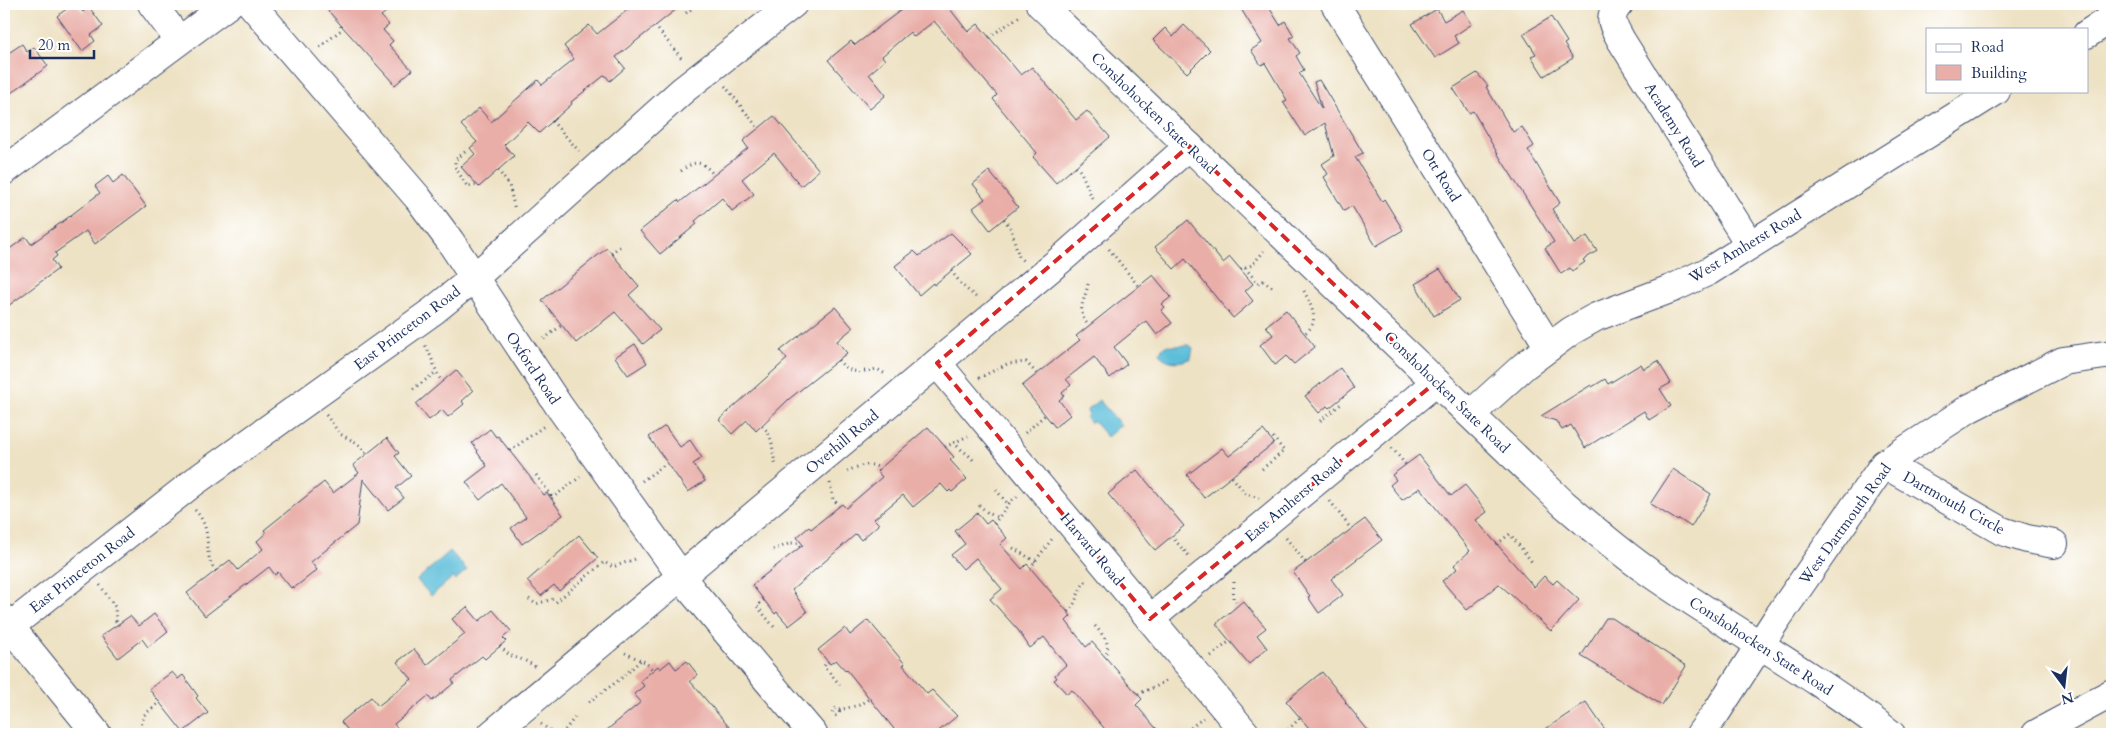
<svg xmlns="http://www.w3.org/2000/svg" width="2116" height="738" font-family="Cardo,serif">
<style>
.water{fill:#5abdd9;stroke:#3a769c}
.building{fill:#e9aea8}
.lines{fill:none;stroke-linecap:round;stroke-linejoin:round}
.minor-casing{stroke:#3b4a6d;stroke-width:30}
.major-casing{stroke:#3b4a6d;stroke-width:30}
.path{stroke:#3b4a6d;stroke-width:3;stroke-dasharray:1 4;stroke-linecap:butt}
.minor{stroke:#fff;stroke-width:28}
.major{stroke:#fff;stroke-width:28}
.marked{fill:none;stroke:#d62828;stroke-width:4;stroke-dasharray:10 6;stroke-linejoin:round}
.labels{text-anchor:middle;stroke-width:4;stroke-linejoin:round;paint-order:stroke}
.street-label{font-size:15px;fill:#1b2f5e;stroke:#fff}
</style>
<rect width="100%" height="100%" fill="#fff"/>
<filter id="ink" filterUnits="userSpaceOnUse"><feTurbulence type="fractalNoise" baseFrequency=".02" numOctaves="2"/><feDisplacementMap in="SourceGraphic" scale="10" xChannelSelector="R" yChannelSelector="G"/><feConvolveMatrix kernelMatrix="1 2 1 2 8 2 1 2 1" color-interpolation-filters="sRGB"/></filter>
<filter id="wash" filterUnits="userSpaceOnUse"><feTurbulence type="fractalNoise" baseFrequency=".0096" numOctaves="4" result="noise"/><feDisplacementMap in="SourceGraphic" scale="20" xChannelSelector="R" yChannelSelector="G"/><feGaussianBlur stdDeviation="1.12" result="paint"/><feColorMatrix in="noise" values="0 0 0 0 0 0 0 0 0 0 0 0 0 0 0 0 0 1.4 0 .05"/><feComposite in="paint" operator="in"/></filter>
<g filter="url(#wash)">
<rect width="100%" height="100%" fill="#eee2c4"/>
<g class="water">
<path d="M 1168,345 L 1174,346 L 1189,345 L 1193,348 L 1191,358 C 1181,363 1169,364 1160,355 L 1162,348 Z"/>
<polygon points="1099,400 1121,425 1107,437 1093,421 1090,423 1086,418 1088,415 1087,410"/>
<polygon points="450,551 467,570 455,580 453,577 431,596 417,580"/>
</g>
<g id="blocks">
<g class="building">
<polygon points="73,4 76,4 83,12 89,7 103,26 91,35 95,41 82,51 57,16"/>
<polygon points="322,4 396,4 381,16 389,25 383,30 393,41 389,45 412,70 395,85"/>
<polygon points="635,4 683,4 616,57 625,68 610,81 605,75 571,102 572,104 539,133 528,122 504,145 514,156 479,187 461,167 475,154 470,148 477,142 461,125 479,108 491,122 538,80 542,85 574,59 564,46 589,25 597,34"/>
<polygon points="909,4 956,4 950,9 968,32 978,24 1021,75 1032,67 1076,120 1087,111 1110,137 1056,183 1033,157 1037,153 993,99 997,95 934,21 914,37 910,32 882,56 885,60 869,74 886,95 870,109 828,60 851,41 855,45"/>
<polygon points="1238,4 1267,4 1280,25 1285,21 1294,36 1290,38 1300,53 1296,56 1304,70 1299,73 1322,109 1314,82 1319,80 1363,153 1355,157 1382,201 1384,199 1403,230 1376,246 1352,206 1344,211 1324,177 1328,174 1322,164 1334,156 1325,123 1305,136 1283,102 1287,100 1265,63 1261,65 1251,50 1262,43"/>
<polygon points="1437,9 1444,21 1463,10 1472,24 1454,36 1459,43 1435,58 1412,24"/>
<polygon points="1551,17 1567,42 1564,44 1573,58 1544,76 1531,56 1536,54 1523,34"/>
<polygon points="1184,25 1210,50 1187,73 1153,40 1165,28 1173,37"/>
<polygon points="22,44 27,52 34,47 48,66 4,98 4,56"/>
<polygon points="1477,73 1488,86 1486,87 1513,132 1522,127 1534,146 1528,150 1560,203 1552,209 1574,244 1587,236 1597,251 1583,260 1585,262 1572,271 1570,268 1561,274 1545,248 1554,242 1499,156 1473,111 1469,113 1453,88"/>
<polygon points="774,116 819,170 801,186 774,153 742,179 754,194 732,211 722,198 695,221 697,224 660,254 640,231 678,200 680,202 748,148 743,141"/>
<polygon points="989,171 1018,207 990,230 973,208 985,199 973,184"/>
<polygon points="123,175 146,206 95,244 86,231 55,253 57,256 52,260 58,269 4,309 4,253 26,237 31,244 62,222 100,193 95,186 108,176 113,183"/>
<polygon points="1188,220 1223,263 1230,257 1253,284 1245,291 1253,301 1233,318 1185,259 1174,269 1155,247"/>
<polygon points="951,233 972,254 934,285 933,283 919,295 895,266 914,251 919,256"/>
<polygon points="607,248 639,286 629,295 660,330 643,344 615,312 576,343 542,300"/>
<polygon points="1440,269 1460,300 1434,316 1415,284"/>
<polygon points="1153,275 1171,297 1162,304 1165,307 1161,310 1172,323 1157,335 1146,321 1114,347 1127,364 1110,378 1094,357 1066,379 1071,385 1062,393 1064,396 1059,400 1070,415 1055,427 1022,386 1080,340 1076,336"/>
<polygon points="835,307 853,328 837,341 847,353 789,399 756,431 747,420 732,434 719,420 787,359 780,351"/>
<polygon points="1286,310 1315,347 1294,364 1286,356 1275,365 1260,345 1273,335 1266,326"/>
<polygon points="635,344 647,363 628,375 615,357"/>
<polygon points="1658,361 1671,383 1660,389 1671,406 1649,420 1644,411 1585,448 1571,425 1562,430 1556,421 1541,416 1591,385 1592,387 1605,379 1608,384 1641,364 1644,369"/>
<polygon points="1340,368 1354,388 1329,408 1327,406 1319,413 1305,396"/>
<polygon points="456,370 473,391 462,401 464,404 448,417 442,410 429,420 416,404"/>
<polygon points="665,426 680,447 690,440 702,458 693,464 705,481 688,492 649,437"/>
<polygon points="928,427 954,457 950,460 967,479 952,492 950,490 948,492 941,484 913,507 903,495 874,519 879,524 861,540 856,534 792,590 807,612 789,626 777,612 775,614 752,585 803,545 797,537 809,527 811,529 842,504 846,508 882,477 877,471"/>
<polygon points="490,429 496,437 498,436 544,495 547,493 563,515 522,544 511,528 526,517 501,483 480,500 466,482 487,466 477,452 478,451 472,443"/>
<polygon points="1263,430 1274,443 1204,498 1187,475 1222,448 1229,456"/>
<polygon points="387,438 399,453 395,456 411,476 396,488 404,498 388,510 363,479 357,525 311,562 317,570 294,588 293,586 291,588 278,572 275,575 269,567 205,616 187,593 230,560 238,570 263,549 257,541 266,533 264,530 324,482 333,493 359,473 353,465"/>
<polygon points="1419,455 1451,496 1465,485 1487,512 1476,520 1534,587 1544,576 1553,584 1557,580 1579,600 1551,631 1499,584 1467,610 1442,581 1457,569 1454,565 1470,551 1420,488 1402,500 1390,485 1396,480 1392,475"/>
<polygon points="1673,469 1711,494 1691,527 1679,519 1678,521 1650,504"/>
<polygon points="1137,470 1184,526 1155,550 1108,494"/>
<polygon points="977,513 986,524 991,520 1007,538 1000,544 1022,569 1027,564 1062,605 1071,616 1066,621 1086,647 1092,642 1142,699 1136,705 1161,734 1109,734 1072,690 1067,694 1054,680 1057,678 1055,675 1066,665 1044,637 1030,648 1018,630 990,599 1002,589 976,558 963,569 951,555 965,544 955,531"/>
<polygon points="1365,519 1382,540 1331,579 1343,595 1319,613 1308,597 1310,596 1293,572"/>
<polygon points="579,535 598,558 559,591 554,585 541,596 527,581"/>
<polygon points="1243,601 1266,628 1257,635 1267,648 1249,664 1216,624"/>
<polygon points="467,607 479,621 493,610 511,631 503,638 506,641 485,659 482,656 452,680 454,683 432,701 428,696 394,724 402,734 351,734 341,722 371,697 378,706 412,679 397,662 414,649 427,665 465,634 452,619"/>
<polygon points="154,614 168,631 148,647 142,639 118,658 101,636 130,616 139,626"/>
<polygon points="1606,618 1612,618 1686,666 1662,705 1581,656"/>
<polygon points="868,620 905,664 903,665 927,694 932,690 957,716 935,734 898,734 847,670 846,671 836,660 830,664 818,650 845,628 850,635"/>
<polygon points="670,661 676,669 687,661 698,675 690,681 735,734 602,734 641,702 634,694 644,686 640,681 658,666 660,669"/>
<polygon points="172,672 178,679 183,675 198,696 196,698 208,713 183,732 149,689"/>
<polygon points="1322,672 1346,701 1345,702 1371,734 1314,734 1286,701"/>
<polygon points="1586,702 1608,734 1538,734"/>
</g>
</g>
</g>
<g filter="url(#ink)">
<use href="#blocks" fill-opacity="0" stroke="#3b4a6d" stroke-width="1"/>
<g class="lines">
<g class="minor-casing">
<g id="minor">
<polyline points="152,4 179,40"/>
<polyline points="251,4 418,198 450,241 559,406 692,591 813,734"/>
<polyline points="1335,4 1549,347"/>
<path d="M 1619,4 C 1607,18 1613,25 1621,40 L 1750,245"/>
<polyline points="2087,34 2112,18"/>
<polyline points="4,171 229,4"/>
<polyline points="937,363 1246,734"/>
<polyline points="1471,414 1524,366 1571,331 1596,317 1673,288 1709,271 1996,91"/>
<polyline points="1884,464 2002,531 2027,539 2054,544"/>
<polyline points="4,619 97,734"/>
<polyline points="1150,619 1436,382"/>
<polyline points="4,631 194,482 433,311 474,278 683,90 793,4"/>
<polyline points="492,734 1065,256 1189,146"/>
<polyline points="1700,734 1716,713 1776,620 1884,464 1970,408 2063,361 2112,354"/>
<polyline points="2036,734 2112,693"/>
</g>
</g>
<g class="major-casing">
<path id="major" d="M 1040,4 L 1564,504 C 1592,528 1620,552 1650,573 C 1729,628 1815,675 1891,734"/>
</g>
<g class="path">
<polyline points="686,13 698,4"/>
<polyline points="655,26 683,60"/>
<polyline points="989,37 1020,16"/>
<polyline points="320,47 341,30 341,25"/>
<polyline points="725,86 758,128"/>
<polyline points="552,121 579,151"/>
<polyline points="465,152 455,160 455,167 467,186 478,185"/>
<polyline points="1076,166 1081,172 1093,200"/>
<polyline points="498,170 509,185 515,210"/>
<path d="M 681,171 C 696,159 702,161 714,175"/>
<polyline points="1004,219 1011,229 1019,257 1023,261"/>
<polyline points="1109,249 1139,287"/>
<polyline points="611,253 622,245"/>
<polyline points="1245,268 1258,283 1263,281 1272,287"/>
<polyline points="1241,270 1252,265 1264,251"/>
<polyline points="951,271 963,286 977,298"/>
<path d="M 1088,284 C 1085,302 1075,309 1089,326"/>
<path d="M 1304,291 C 1311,306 1321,322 1305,333"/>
<polyline points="544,339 562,325"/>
<path d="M 425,346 C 433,357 434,370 442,382"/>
<path d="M 838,360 C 850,375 860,372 877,369 L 887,375"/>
<polyline points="979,378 1007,364 1026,362 1037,374"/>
<polyline points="413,389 435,373"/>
<polyline points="326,415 340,434 357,443 367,454"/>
<polyline points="1320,421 1341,404"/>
<path d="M 762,426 C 775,436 771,451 776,466"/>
<polyline points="1025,433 1045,415"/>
<path d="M 954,442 C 957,448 968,453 973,460"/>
<polyline points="945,447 968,436"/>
<polyline points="1392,448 1406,465"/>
<polyline points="510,451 544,426"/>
<polyline points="1262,469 1284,451 1273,437"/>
<path d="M 847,471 C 857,467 870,461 879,468"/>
<polyline points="536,475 551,495 551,499 580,477"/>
<polyline points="1232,477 1246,494 1259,498"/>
<polyline points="642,481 667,463"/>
<polyline points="830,483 833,499 839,506"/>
<polyline points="996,490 1008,504"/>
<polyline points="1330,501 1351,529"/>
<polyline points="979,505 988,513 999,518"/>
<path d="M 195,510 C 216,533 200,552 216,571"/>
<polyline points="994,524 1010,502 1018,496"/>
<polyline points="1171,536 1189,556"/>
<polyline points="1286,538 1306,563"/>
<polyline points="1497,544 1510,534 1532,562"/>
<polyline points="1013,548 1036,562"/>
<polyline points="773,550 791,543 798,543 801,547"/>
<polyline points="1030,568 1052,539"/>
<polyline points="1234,582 1233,599 1238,605"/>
<polyline points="100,585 115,607 116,621 119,625"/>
<polyline points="529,599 536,604 553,599"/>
<polyline points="764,600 757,606 774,627"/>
<polyline points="556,602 604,562 613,567 638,558"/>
<path d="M 1068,612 C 1078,603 1077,588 1088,579"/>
<path d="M 1095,626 C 1103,635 1112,644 1105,657"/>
<path d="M 500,646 C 513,662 521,655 535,667"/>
<polyline points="625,653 645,662 653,670"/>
<polyline points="1211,656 1230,641"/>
<polyline points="828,661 824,666 841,686"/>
<polyline points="1138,694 1157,686 1168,679"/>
<polyline points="589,702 623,677 641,660"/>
<circle cx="836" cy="712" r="3.5"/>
<polyline points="839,710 859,705 869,699"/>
<polyline points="541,724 555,734"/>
<polyline points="139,734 144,715 160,702"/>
<polyline points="401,734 408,727"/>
<polyline points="562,734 575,717"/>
<polyline points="1183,734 1203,718"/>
<polyline points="1279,734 1289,729 1300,718"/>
</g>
<use href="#minor" class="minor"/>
<use href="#major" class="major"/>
</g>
</g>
<path class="marked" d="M 1189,146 L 1436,382 L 1150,619 L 937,363 Z"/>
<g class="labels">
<g class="street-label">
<text transform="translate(1154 113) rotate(44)" y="5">Conshohocken State Road</text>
<text transform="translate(1674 125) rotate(58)" y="5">Academy Road</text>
<text transform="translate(1441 175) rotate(58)" y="5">Ott Road</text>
<text transform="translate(1745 246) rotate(-31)" y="5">West Amherst Road</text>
<text transform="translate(407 328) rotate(-37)" y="5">East Princeton Road</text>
<text transform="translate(533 368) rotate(56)" y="5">Oxford Road</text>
<text transform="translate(1447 392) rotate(44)" y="5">Conshohocken State Road</text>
<text transform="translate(842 442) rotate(-40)" y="5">Overhill Road</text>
<text transform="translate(1293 500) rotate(-40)" y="5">East Amherst Road</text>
<text transform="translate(1954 503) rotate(29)" y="5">Dartmouth Circle</text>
<text transform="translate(1845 524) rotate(-54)" y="5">West Dartmouth Road</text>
<text transform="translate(1092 549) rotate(50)" y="5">Harvard Road</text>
<text transform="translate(82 570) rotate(-38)" y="5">East Princeton Road</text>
<text transform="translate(1761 646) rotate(33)" y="5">Conshohocken State Road</text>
</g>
</g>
<rect width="2116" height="738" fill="none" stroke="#fff" stroke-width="20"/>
<rect x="1926" y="28" width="162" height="65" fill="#ffffff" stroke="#a4acbf"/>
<rect x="1936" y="44" width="25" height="8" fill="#ffffff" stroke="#a4acbf"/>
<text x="1971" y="52" font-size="15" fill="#1b2f5e">Road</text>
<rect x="1936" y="65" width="25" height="15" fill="#e9aea8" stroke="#a4acbf"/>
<text x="1971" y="78" font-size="15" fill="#1b2f5e">Building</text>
<g transform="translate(2064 686) rotate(165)" stroke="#ffffff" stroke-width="4" paint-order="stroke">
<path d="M0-4L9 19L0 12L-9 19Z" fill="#1b2f5e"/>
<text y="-8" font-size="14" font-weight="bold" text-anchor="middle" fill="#1b2f5e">N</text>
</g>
<path d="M30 50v8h64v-8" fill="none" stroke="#1b2f5e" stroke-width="2.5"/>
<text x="38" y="50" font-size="15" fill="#1b2f5e" stroke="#ffffff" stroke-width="4" paint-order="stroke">20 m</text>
</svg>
